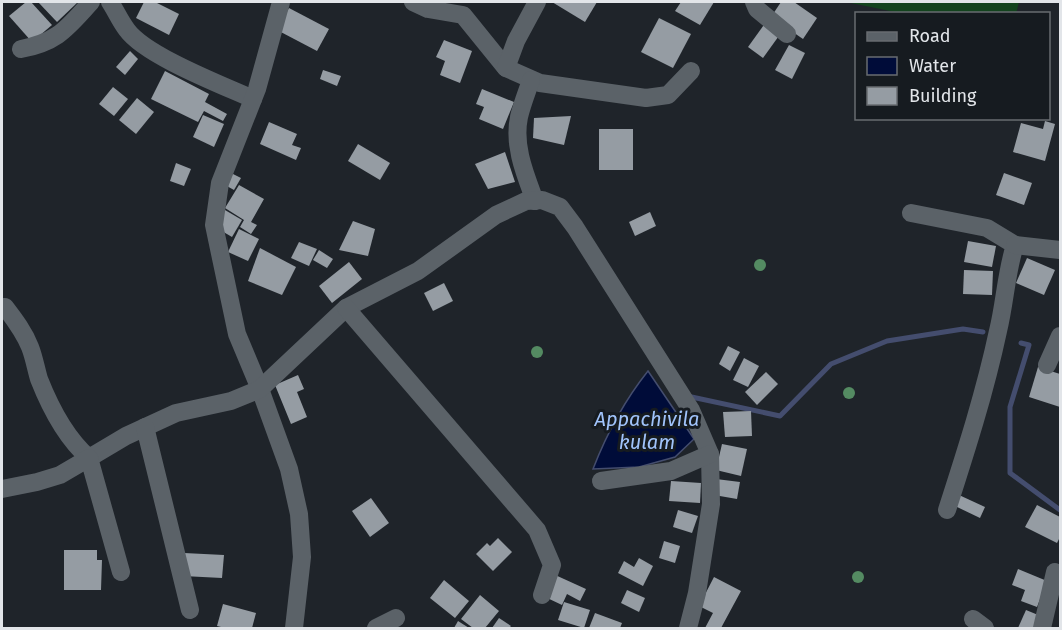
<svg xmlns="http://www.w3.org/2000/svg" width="1062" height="630" font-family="'Fira Sans',sans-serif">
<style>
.green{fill:#13431e}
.water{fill:#000c39;stroke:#444d6e;stroke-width:1.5}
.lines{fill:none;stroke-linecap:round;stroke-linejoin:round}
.stream{stroke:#444d6e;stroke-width:5}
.building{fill:#959ca3}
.minor{stroke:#5b6268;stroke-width:18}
.tree{fill:#548b62}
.labels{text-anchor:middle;stroke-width:6;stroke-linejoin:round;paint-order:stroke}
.water-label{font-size:20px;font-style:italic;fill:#a0c3fa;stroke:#161b20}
</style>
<rect width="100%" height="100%" fill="#1f242a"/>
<polygon class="green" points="846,2 1019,2 1016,14 900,13"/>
<path class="water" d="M 648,371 L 694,439 L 675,457 L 639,467 L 593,469 C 607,433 624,401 648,371 Z"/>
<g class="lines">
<g class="stream">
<polyline points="1021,343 1029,345 1010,407 1010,473 1060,510"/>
<polyline points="687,396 780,416 831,364 887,341 963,329 983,332"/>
</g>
</g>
<g class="building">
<polygon points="26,2 31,2 52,25 32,42 9,16"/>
<polygon points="38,2 78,2 57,22"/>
<polygon points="144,2 155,2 179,14 169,35 136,18"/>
<polygon points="552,2 597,2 585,22"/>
<polygon points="681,2 714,2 700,25 675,11"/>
<polygon points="781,2 794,2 817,18 803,39 771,17"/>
<polygon points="289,8 329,29 317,51 277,30"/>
<polygon points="659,18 691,34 673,68 641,52"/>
<polygon points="766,22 781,33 763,58 748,47"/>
<polygon points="444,40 472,51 460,83 440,75 445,61 436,57"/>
<polygon points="789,45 805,53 792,79 775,70"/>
<polygon points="130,51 138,59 125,75 116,67"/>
<polygon points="323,70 341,76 337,86 320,79"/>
<polygon points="165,71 209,94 205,102 227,114 223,121 204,111 198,122 151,99"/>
<polygon points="113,87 128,99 114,116 99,104"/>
<polygon points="482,89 514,102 503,129 479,119 484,107 476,104"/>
<polygon points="137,98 154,112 136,134 119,120"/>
<polygon points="203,115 224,124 214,147 193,137"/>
<polygon points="571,116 564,145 533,138 534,118"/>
<polygon points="1045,121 1055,124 1045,161 1013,152 1021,123 1043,129"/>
<polygon points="269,122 297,134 292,145 301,148 296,160 260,144"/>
<rect x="599" y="129" width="34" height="41"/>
<polygon points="358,144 390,163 380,180 348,161"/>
<polygon points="505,152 515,182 488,189 475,164"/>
<polygon points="176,163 191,169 184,186 170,181"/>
<polygon points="231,173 241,178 234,190 225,185"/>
<polygon points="1004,173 1032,183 1024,205 996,195"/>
<polygon points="239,185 264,199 251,222 257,225 251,234 240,227 244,220 225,208"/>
<polygon points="225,210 242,220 232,237 215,227"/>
<polygon points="650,212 656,226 635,236 629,222"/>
<polygon points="353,221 375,229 368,256 339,250"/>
<polygon points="239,229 259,239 248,261 228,252"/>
<polygon points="968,241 996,246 992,267 964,262"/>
<polygon points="299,242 317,249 309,266 291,258"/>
<polygon points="260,248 296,267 282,295 248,281"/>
<polygon points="319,250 333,259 327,268 313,260"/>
<polygon points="1027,258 1055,270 1044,295 1016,283"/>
<polygon points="349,262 362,279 332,303 319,286"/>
<polygon points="964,270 993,271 992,295 963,294"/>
<polygon points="444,283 453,301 433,311 424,293"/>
<polygon points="728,346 740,352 730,371 719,364"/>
<polygon points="744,358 759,366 748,387 733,380"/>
<polygon points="1038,367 1060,374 1060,407 1029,397"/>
<polygon points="766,372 778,384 757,405 745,392"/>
<polygon points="298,375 304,389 297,392 307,417 291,424 275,385"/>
<polygon points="751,411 752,436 725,437 723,412"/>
<polygon points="722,444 747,449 741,476 716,470"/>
<polygon points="716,479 740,482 737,499 714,495"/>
<polygon points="671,481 701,483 700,503 669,501"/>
<polygon points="959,495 985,507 980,518 955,506"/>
<polygon points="371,498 389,523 370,537 352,511"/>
<polygon points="1037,505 1060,517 1060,537 1057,543 1025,527"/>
<polygon points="678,510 698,516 692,533 673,527"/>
<polygon points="498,538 512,552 493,571 476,554 487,543 490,546"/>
<polygon points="664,541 680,546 675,563 659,558"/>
<polygon points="64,550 97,550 97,560 102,560 101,590 64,590"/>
<polygon points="184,553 224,555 222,578 183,576"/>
<polygon points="639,558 653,566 643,586 618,573 624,561 634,567"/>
<polygon points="1018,569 1047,581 1037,607 1021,601 1025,590 1012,585"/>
<polygon points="553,574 586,589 580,601 567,594 562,605 543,596"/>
<polygon points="714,577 741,591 721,628 705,628 713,613 699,606"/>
<polygon points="444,580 469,601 455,618 430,598"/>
<polygon points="627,590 645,598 639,612 621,603"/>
<polygon points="480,595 499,611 485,628 473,628 461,619"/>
<polygon points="564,602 590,610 584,628 558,620"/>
<polygon points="223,604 256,613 252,628 225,628 217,626"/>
<polygon points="1026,610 1043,617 1038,628 1018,628"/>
<polygon points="595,613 622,623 620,628 589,628"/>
<polygon points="499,618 511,626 509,628 492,628"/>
<polygon points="458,621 469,628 454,628"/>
</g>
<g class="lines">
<g class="minor">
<path d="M 110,2 C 116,11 120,21 127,30 C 146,56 222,85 253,99"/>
<polyline points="281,2 257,89 220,183 214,225 237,334 260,389 289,469 299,514 302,557 294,628"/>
<polyline points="413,2 428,9 463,15 506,68"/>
<polyline points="537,2 516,41 506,68 540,83 646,98 668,95 691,71"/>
<polyline points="754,2 757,9 787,34"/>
<path d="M 21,49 C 58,42 67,28 91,2"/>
<path d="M 531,80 C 527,92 522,104 519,117 C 513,146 525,174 535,201"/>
<path d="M 911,213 L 987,228 L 1015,245 C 1006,273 1005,303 998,331 C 985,392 966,451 947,510"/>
<polyline points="1015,245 1060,250"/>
<path d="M 2,307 L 5,307 C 15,320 24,332 30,347 C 34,357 36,369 39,379 C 50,407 66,438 89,458 L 126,436 L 176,413 L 231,401 L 260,389 L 346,308 L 418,271 L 496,215 L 526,201 L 542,200 L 560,207 L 575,227 L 691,410 L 710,454 L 711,504 L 697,593 L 688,628"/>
<polyline points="346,308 537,530 552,565 542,595"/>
<polyline points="1047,365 1060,336"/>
<polyline points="145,427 190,610"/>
<polyline points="601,481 671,471 710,454"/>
<polyline points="2,489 37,482 60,475 89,458 121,572"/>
<polyline points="973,619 985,628"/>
<polyline points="376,628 396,618"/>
<polyline points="1042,628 1055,572"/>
</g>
</g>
<g class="tree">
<circle cx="760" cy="265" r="6"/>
<circle cx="537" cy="352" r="6"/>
<circle cx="849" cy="393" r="6"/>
<circle cx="858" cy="577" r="6"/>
</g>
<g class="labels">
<g class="water-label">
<text x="647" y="426">Appachivila<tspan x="647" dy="23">kulam</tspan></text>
</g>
</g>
<rect width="1062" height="630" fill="none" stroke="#e2e5e9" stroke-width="6"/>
<rect x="855" y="12" width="195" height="108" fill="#161b20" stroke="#686c70" stroke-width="1.5"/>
<rect x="867" y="32" width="30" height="9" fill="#5b6268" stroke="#686c70" stroke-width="1.5"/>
<text x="909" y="42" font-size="18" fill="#e2e5e9">Road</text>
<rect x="867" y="57" width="30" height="18" fill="#000c39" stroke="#686c70" stroke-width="1.5"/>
<text x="909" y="72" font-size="18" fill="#e2e5e9">Water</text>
<rect x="867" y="87" width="30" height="18" fill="#959ca3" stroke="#686c70" stroke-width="1.5"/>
<text x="909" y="102" font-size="18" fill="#e2e5e9">Building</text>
</svg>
